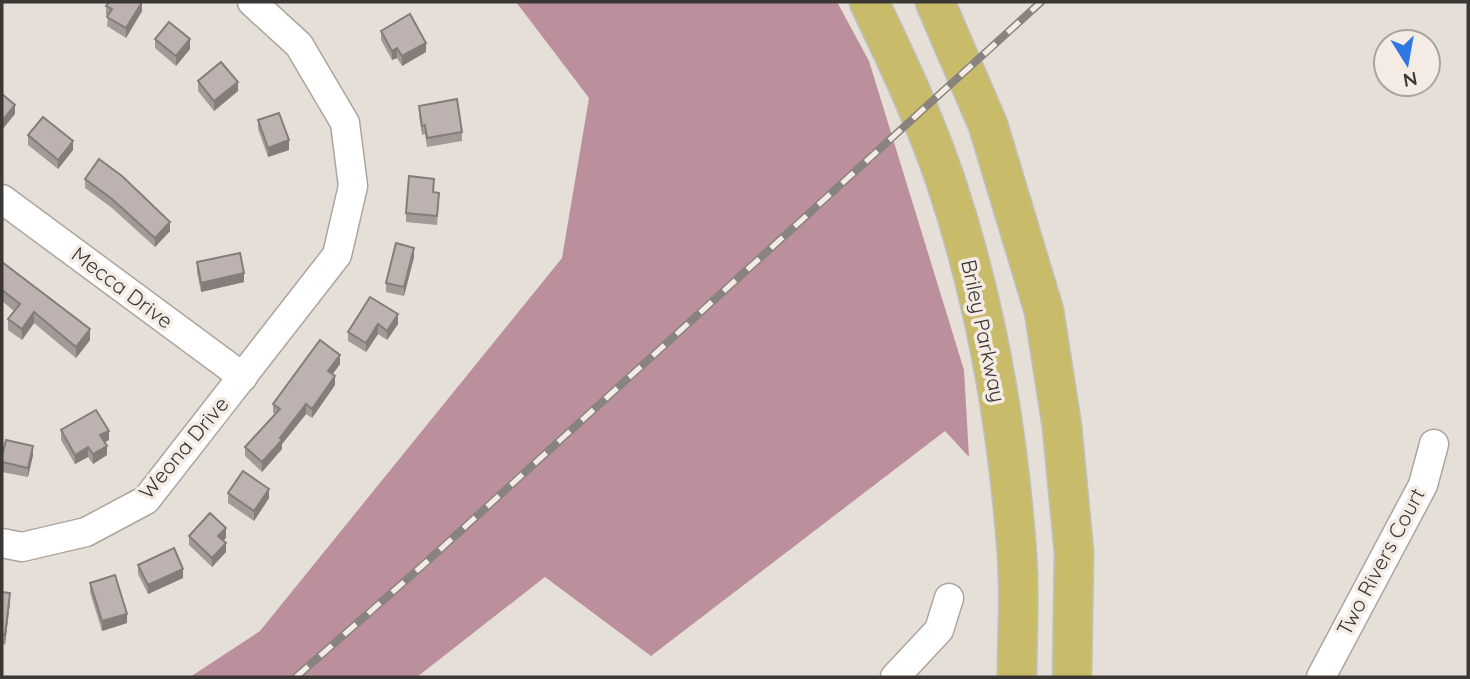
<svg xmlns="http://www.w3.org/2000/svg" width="1470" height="679" font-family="Quicksand,sans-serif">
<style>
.forest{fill:#bb909c}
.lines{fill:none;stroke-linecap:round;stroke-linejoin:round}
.minor-casing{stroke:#aca59d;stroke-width:31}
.highway-casing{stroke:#c0bfbe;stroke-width:41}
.minor{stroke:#fff;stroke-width:28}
.highway{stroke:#c8bc6b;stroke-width:38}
.rail-casing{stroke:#88837e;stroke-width:8}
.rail{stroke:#f4ece4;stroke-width:5;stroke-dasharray:16;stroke-linecap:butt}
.wall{fill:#a39996}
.shaded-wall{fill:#847d7a}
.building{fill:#bdb2af;stroke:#847d7a;stroke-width:2}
.labels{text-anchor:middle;stroke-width:7;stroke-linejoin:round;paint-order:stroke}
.street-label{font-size:21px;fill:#3a3734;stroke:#f4ece4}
</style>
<rect width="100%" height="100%" fill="#e6dfd7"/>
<polygon class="forest" points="516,2 837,2 869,61 964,370 969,457 945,431 651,656 545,577 417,677 190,677 260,631 562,258 589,98"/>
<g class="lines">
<g class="minor-casing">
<g id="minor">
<polyline points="2,199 243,377"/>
<polyline points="2,543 22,547 86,532 146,500 337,255 353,186 345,123 299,45 252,2"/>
<polyline points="895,677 939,630 949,598"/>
<polyline points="1321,677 1423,485 1434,444"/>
</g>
</g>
<g class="highway-casing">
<g id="highway">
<path d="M 869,2 C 897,60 925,120 946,182 C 986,302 1008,429 1017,555 C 1020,596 1017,637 1017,677"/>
<polyline points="935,2 988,125 1044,311 1062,427 1074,552 1072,677"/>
</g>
</g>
<use href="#minor" class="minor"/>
<use href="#highway" class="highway"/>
<g class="rail-casing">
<polyline id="rail" points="296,677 422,566 1041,2"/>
</g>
<use href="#rail" class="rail"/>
</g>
<g class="wall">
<polygon points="106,6 142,11 126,38 107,26 108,16 106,15"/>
<polygon points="381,31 426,52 402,66 397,58 392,60 381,40"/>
<polygon points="155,39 190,49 176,66 155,48"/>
<polygon points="198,81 238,91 214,111 198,91"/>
<polygon points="419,106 462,132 462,141 427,147 425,134 422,135 419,115"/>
<polygon points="258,120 289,150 268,157 258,129"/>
<polygon points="28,135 73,150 58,169 28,145"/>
<polygon points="85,179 170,231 155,247 112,208 85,188"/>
<polygon points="434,192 439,202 437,225 406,222 406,213"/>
<polygon points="414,257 404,296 386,292 386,283"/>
<polygon points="2,262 90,340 76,358 34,323 22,340 8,330 8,319 14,311 2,301"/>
<polygon points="197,262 244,282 201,292 197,272"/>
<polygon points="370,297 398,324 387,340 378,334 366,352 348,341 348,332"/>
<polygon points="340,364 333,374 335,385 312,418 306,414 282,444 282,449 262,472 245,456 245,447 275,414 273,413 273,404"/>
<polygon points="61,430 109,440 104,442 107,455 93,464 88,457 75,464 61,440"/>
<polygon points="33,455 28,477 2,472 2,456"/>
<polygon points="228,493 269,498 254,521 228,503"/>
<polygon points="189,536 226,538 223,541 226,552 212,567 189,545"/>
<polygon points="138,565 183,578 148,594 138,574"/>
<polygon points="90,583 127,623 102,631 90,592"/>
<polygon points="2,592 10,602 5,645 2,644"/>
</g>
<g class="shaded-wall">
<polygon points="142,2 142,11 126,38 126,28"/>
<polygon points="190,39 190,49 176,66 176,56"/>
<polygon points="426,43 426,52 402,66 402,56"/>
<polygon points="397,48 397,58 392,60 392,51"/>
<polygon points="238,82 238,91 214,111 214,101"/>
<polygon points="15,105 15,114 2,130 2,121"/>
<polygon points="289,140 289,150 268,157 268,148"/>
<polygon points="73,141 73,150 58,169 58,160"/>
<polygon points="170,222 170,231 155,247 155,238"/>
<polygon points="414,248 414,257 404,296 404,287"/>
<polygon points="244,273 244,282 201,292 201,283"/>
<polygon points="34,312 34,323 22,340 22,329"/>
<polygon points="398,314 398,324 387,340 387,331"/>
<polygon points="378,324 378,334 366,352 366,343"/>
<polygon points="90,329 90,340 76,358 76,347"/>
<polygon points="340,355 340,364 328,380 328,371"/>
<polygon points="335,376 335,385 312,418 312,409"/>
<polygon points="306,404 306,414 282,444 282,449 262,472 262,462"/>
<polygon points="109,431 109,440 100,445 100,435"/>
<polygon points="33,446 33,455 28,477 28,468"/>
<polygon points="107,446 107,455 93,464 93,454"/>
<polygon points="88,447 88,457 75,464 75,455"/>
<polygon points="269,489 269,498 254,521 254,511"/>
<polygon points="226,528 226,538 218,545 218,536"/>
<polygon points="226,543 226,552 212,567 212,558"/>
<polygon points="183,569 183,578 148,594 148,585"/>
<polygon points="10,593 10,602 5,645 5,635"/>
<polygon points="127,614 127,623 102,631 102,621"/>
</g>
<g class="building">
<polygon points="109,2 142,2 126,28 107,17 112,9 106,6"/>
<polygon points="410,14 426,43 402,56 397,48 392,51 381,31"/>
<polygon points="169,22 190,39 176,56 155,39"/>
<polygon points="221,62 238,82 214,101 198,81"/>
<polygon points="2,94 15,105 2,121"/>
<polygon points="457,99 462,132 427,138 425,125 422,126 419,106"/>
<polygon points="279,113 289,140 268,148 258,120"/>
<polygon points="43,117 73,141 58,160 28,135"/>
<polygon points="99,159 122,176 170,222 155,238 112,199 85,179"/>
<polygon points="409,176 434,179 433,192 439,193 437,216 406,213"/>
<polygon points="396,243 414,248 404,287 386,283"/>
<polygon points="240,253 244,273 201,283 197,262"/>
<polygon points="2,262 90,329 76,347 34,312 22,329 8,319 20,304 2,290"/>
<polygon points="370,297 398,314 387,331 378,324 366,343 348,332"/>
<polygon points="320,340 340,355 328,371 335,376 312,409 306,404 280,438 282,440 262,462 245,447 280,409 273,404"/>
<polygon points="96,410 109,431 100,435 107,446 93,454 88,447 75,455 61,430"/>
<polygon points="6,440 33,446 28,468 2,462 2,456"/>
<polygon points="243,471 269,489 254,511 228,493"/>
<polygon points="210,513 226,528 218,536 226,543 212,558 189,536"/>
<polygon points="174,548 183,569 148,585 138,565"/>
<polygon points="115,575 127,614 102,621 90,583"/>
<polygon points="2,592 10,593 5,635 2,635"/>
</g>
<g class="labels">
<g class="street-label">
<text transform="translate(122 288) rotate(37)" y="7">Mecca Drive</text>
<text transform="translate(983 331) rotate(78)" y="7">Briley Parkway</text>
<text transform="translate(184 448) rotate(-50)" y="7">Weona Drive</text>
<text transform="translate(1381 562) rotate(-62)" y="7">Two Rivers Court</text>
</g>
</g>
<rect width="1470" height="679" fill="none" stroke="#3a3734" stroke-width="7"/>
<g transform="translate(1407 63) rotate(169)"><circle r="33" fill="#f4ece4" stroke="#aaa49e" stroke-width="2"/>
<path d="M0-5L12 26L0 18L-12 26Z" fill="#2e77e4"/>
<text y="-10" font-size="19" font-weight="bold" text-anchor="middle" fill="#3a3734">N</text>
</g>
</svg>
